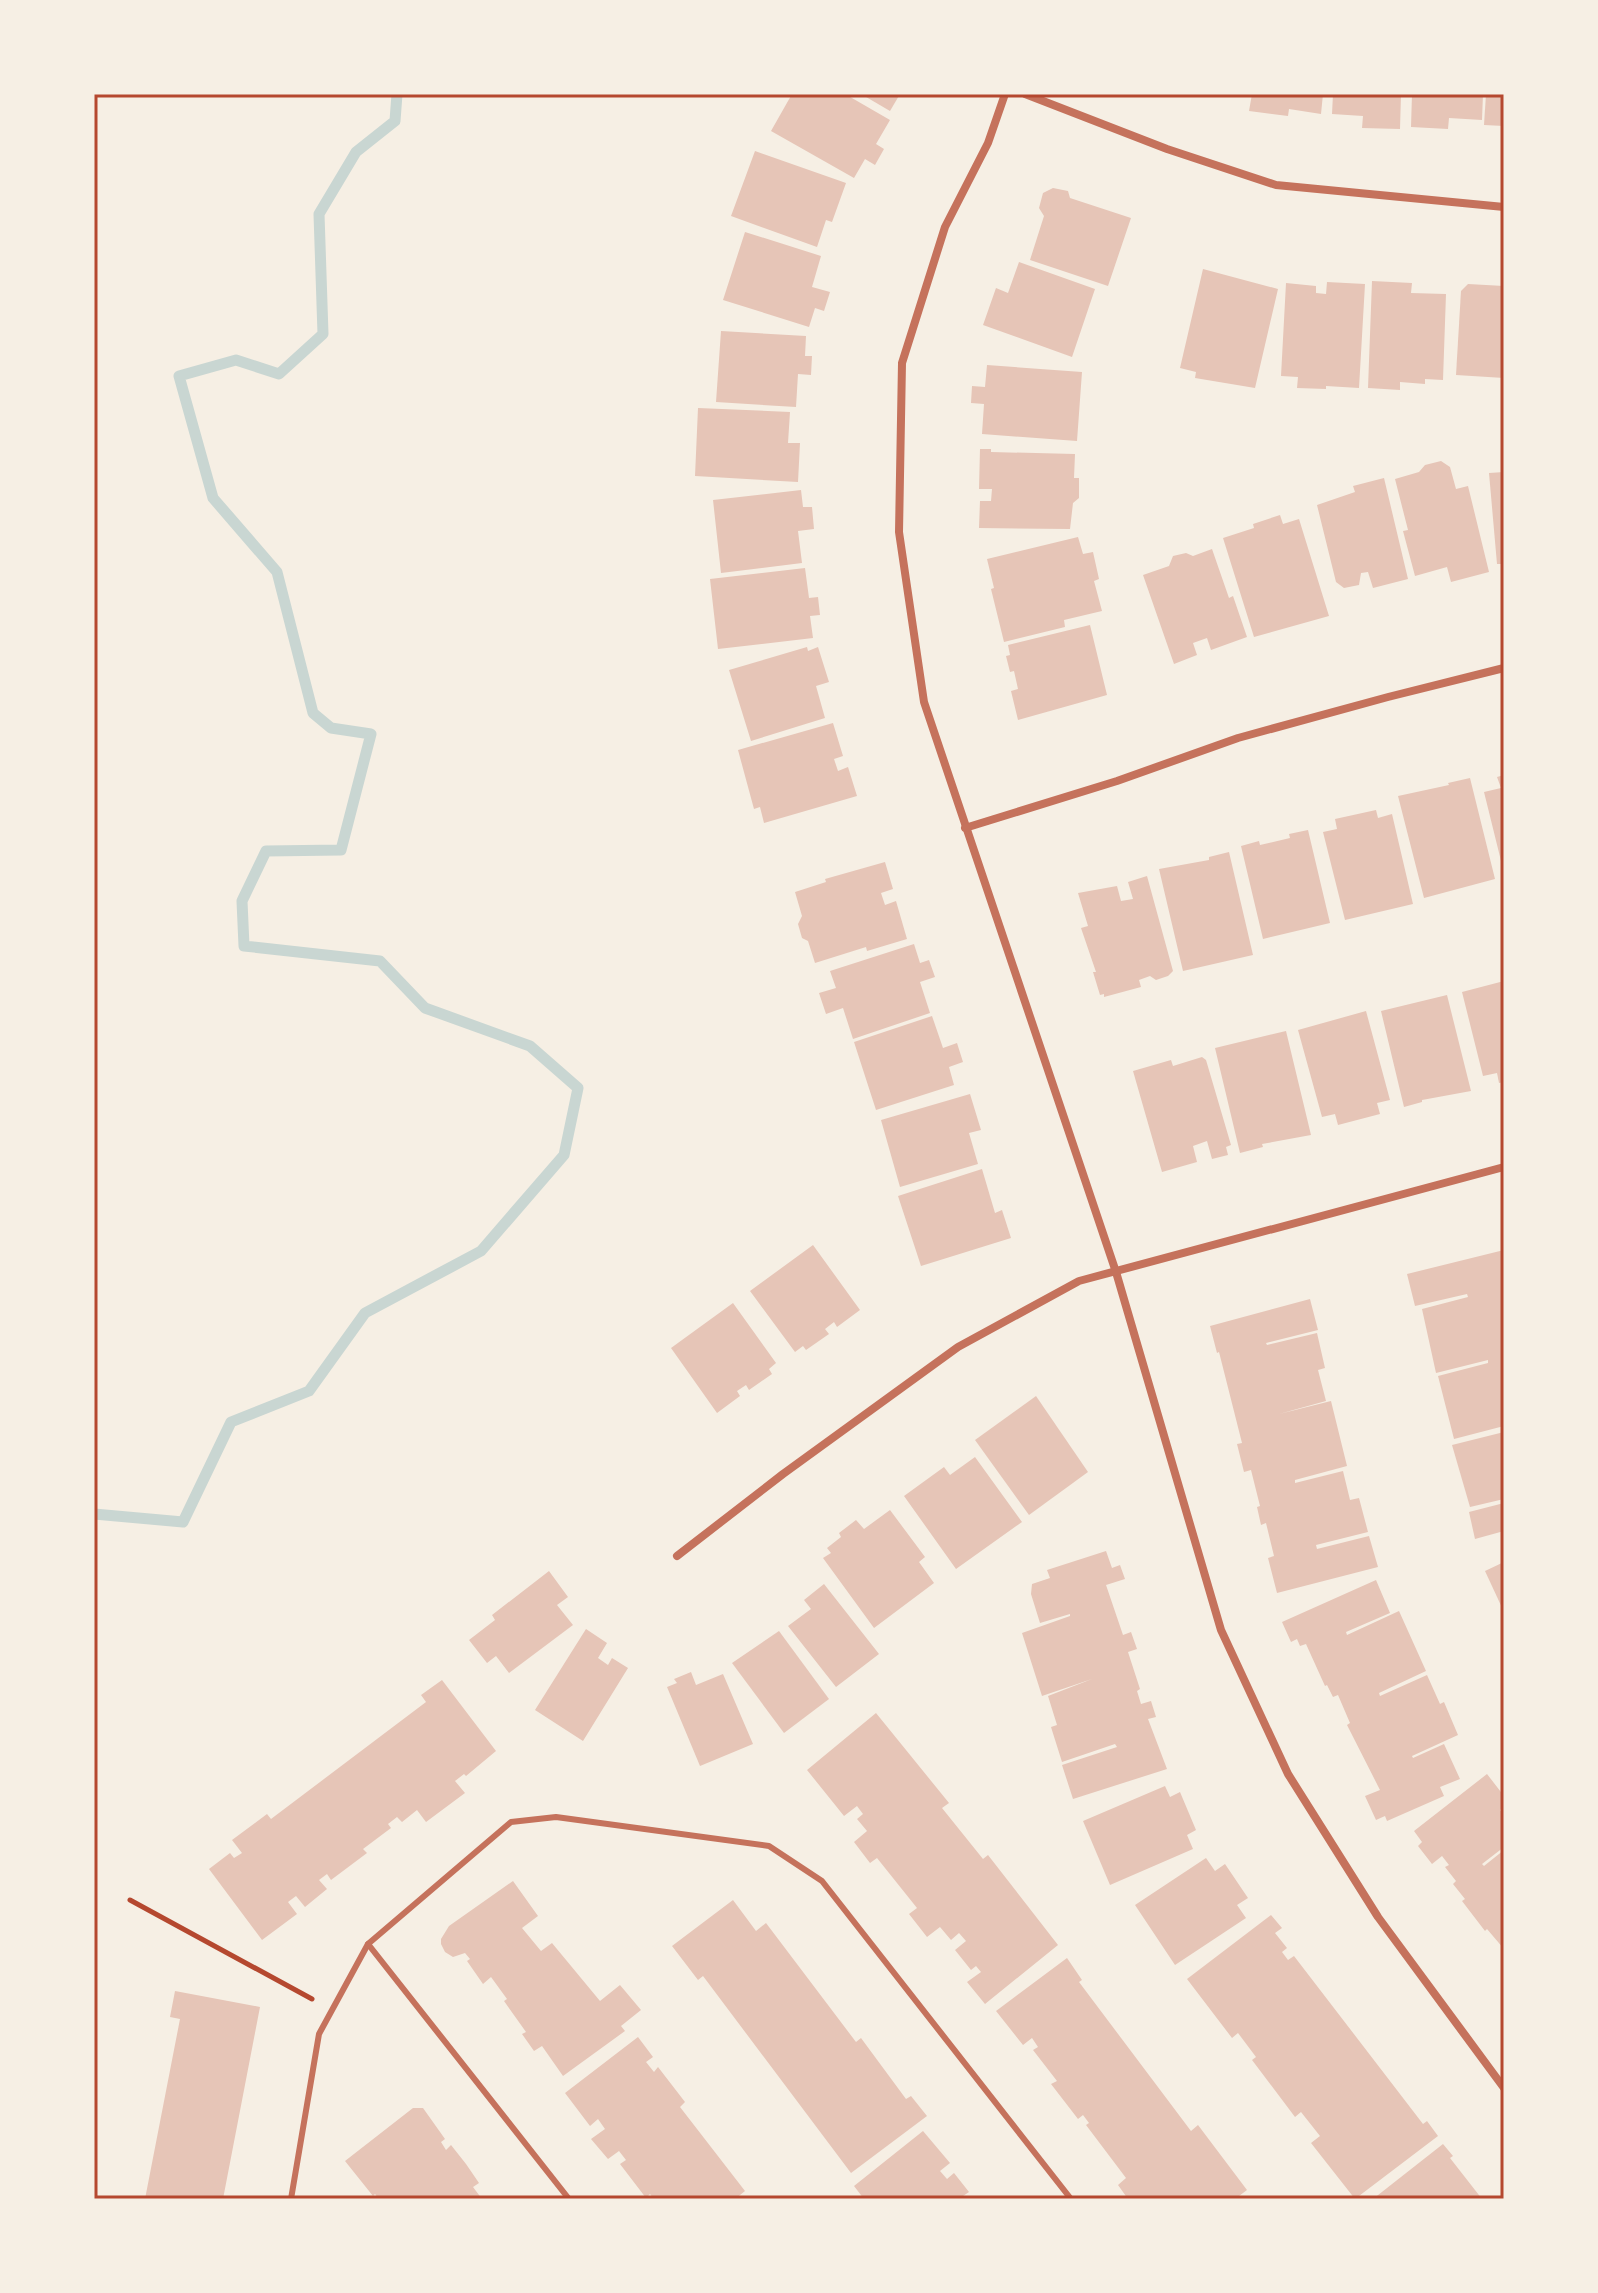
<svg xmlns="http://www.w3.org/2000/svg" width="1598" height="2293" font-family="Karla,sans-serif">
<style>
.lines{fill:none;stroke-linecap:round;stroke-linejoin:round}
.stream{stroke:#c9d6d2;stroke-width:11}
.building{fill:#e6c5b7}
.path{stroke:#b5482f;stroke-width:5}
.service{stroke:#c5725c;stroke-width:6}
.minor{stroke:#c5725c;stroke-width:8}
.neatline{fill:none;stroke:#b5482f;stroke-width:3}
</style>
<rect width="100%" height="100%" fill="#f6efe4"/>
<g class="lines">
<polyline class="stream" points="94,1514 183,1522 231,1422 309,1391 365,1313 481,1251 564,1155 578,1088 530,1046 425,1008 380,961 244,946 242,901 266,851 341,850 371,734 331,728 313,713 277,572 213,498 179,376 236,360 279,374 323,334 319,214 356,152 395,121 397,94"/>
</g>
<g class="building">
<polygon points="792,94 845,94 890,120 876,144 884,149 875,165 865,159 854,178 771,131"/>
<polygon points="861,94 900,94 890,111"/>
<polygon points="1252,94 1323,94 1321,114 1289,109 1288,116 1249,111"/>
<polygon points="1333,94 1401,94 1400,129 1362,128 1363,116 1332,114"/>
<polygon points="1412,94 1483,94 1482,120 1449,118 1448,129 1411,127"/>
<polygon points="1486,94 1504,94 1504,126 1484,125"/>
<polygon points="755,151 846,183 832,222 826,220 817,247 731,216"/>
<polygon points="1053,188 1068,191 1070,198 1131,218 1108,286 1030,260 1044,216 1039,208 1043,193"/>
<polygon points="745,232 821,256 812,287 830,292 824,311 815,308 809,327 723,300"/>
<polygon points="1019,262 1095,289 1072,357 983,325 996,288 1008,293"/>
<polygon points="1203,269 1278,289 1255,388 1195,378 1196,372 1180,368"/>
<polygon points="1372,281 1412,283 1411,293 1446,294 1443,380 1425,379 1425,384 1400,382 1400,390 1368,388"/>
<polygon points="1327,282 1365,284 1359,388 1326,386 1326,389 1297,388 1298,377 1281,376 1286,283 1316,286 1316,293 1326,294"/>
<polygon points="1468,284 1504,286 1504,378 1456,375 1461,291"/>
<polygon points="721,331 806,336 805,356 812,356 811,375 798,374 796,407 716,402"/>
<polygon points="987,365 1082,372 1077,441 982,434 984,404 971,403 972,386 985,387"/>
<polygon points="698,408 790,412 788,443 800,443 798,482 695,476"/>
<polygon points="980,449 991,449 991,452 1075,454 1074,478 1079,478 1079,498 1073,503 1070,529 979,528 980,501 991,501 992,489 979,489"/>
<polygon points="1441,461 1450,467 1456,489 1468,486 1489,572 1451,582 1447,567 1415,576 1403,531 1408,530 1395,479 1419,472 1425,465"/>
<polygon points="1504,472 1504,564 1497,564 1489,473"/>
<polygon points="1384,478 1408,579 1373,588 1368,572 1361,573 1359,585 1344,588 1336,582 1317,505 1355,492 1353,486"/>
<polygon points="801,490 803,507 812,507 814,529 798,531 802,563 721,573 713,500"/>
<polygon points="1280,515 1283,524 1299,519 1329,616 1254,637 1223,538 1254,528 1253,524"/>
<polygon points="1078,537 1083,554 1093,552 1099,579 1094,581 1102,611 1064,620 1065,627 1004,642 991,589 994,588 987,559"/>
<polygon points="1212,549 1229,598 1233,596 1247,637 1211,650 1207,638 1193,643 1197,655 1174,664 1143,575 1169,566 1173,556 1186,553 1193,556"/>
<polygon points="805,568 809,598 818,597 820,615 810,616 813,638 718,649 710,579"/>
<polygon points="1090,625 1107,695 1018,720 1011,691 1018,689 1014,671 1010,672 1006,656 1010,655 1008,645"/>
<polygon points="807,647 808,651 818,647 829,682 816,686 825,718 751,741 729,670"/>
<polygon points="833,723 843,756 834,759 838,771 848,767 857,796 764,823 760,807 754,809 738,750"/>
<polygon points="1504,775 1504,869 1503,869 1484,792 1501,788 1497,777"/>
<polygon points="1470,778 1495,879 1424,898 1398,796 1449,785 1448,783"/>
<polygon points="1376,810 1378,818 1392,814 1413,904 1345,920 1323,832 1337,829 1335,819"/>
<polygon points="1308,830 1330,923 1263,939 1241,846 1259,841 1260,845 1290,838 1289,834"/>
<polygon points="1229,852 1253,955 1183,971 1159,869 1209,860 1209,857"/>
<polygon points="885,862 893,889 881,893 885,905 896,901 907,939 867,951 866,947 815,963 808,941 802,938 798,924 802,916 795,892 826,882 825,879"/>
<polygon points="1147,876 1173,971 1168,976 1156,980 1150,976 1139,980 1141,987 1104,997 1104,994 1100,995 1093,972 1096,972 1081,928 1088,926 1078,893 1117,886 1121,901 1133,899 1128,882"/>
<polygon points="914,944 920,963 929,960 935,977 920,982 930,1013 853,1039 843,1008 826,1014 819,993 836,988 830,971"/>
<polygon points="1504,981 1504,1082 1499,1083 1497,1073 1483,1076 1462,992"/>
<polygon points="1447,995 1471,1091 1422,1100 1422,1102 1404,1107 1381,1011"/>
<polygon points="1366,1011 1390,1100 1377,1103 1380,1114 1338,1125 1335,1114 1322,1117 1298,1030"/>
<polygon points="932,1016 943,1048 957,1043 963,1062 949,1067 954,1085 876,1110 854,1042"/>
<polygon points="1286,1031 1311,1135 1262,1144 1263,1147 1240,1153 1215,1048"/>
<polygon points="1202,1057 1206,1060 1231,1145 1226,1147 1228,1155 1212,1159 1207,1141 1193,1146 1197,1162 1162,1172 1133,1071 1171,1060 1173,1066"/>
<polygon points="970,1094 981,1130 969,1133 978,1164 900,1187 881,1120"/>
<polygon points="982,1169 995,1213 1002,1210 1011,1238 921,1266 898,1196"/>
<polygon points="813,1245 860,1310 837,1327 834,1322 825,1329 829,1334 806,1350 803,1346 795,1352 750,1291"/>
<polygon points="1504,1250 1504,1426 1454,1439 1438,1376 1488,1363 1488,1360 1436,1373 1422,1309 1468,1297 1467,1294 1415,1306 1407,1274"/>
<polygon points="1310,1299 1318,1330 1266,1343 1267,1345 1317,1333 1325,1368 1318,1370 1326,1401 1279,1414 1331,1401 1347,1466 1295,1480 1295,1483 1343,1471 1350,1500 1359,1498 1368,1532 1316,1545 1317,1549 1369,1536 1378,1567 1277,1593 1268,1558 1274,1556 1266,1523 1261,1525 1257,1507 1260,1506 1251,1470 1244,1472 1237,1444 1242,1443 1219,1352 1217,1353 1210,1326"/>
<polygon points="733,1303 776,1363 769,1369 772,1374 749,1390 746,1385 737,1391 740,1396 717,1413 671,1348"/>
<polygon points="1036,1396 1088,1472 1029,1515 975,1440"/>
<polygon points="1504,1432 1504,1499 1470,1507 1452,1445"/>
<polygon points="975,1457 1022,1522 956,1569 904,1496 944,1467 950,1475"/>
<polygon points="1504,1503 1504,1531 1475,1539 1469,1512"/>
<polygon points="890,1510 925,1557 919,1562 934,1583 874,1628 823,1558 831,1553 827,1548 841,1537 839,1533 856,1520 864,1529"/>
<polygon points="1106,1551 1112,1568 1120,1565 1125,1579 1106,1585 1123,1635 1131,1632 1137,1649 1128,1652 1140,1689 1137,1691 1141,1704 1151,1701 1156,1717 1148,1719 1167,1769 1073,1799 1062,1765 1117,1747 1115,1744 1062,1762 1051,1727 1057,1725 1048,1696 1092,1679 1042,1696 1022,1633 1070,1616 1070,1614 1040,1623 1031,1594 1032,1584 1050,1578 1047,1570"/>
<polygon points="1504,1562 1504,1612 1485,1571"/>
<polygon points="549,1571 568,1597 557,1605 573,1625 509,1673 496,1656 487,1663 469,1640 495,1620 492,1615"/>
<polygon points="1376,1580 1390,1613 1346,1632 1347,1635 1399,1611 1426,1671 1379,1693 1380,1696 1427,1675 1440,1704 1444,1702 1458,1735 1412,1756 1413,1758 1444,1744 1460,1779 1440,1787 1444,1796 1387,1821 1385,1816 1376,1820 1365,1796 1380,1790 1347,1725 1350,1723 1338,1695 1333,1697 1327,1685 1325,1686 1306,1644 1300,1646 1297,1639 1291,1642 1282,1622"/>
<polygon points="824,1584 879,1654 836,1687 788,1626 811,1609 804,1600"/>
<polygon points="586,1629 607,1643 598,1658 608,1665 612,1658 628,1668 583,1741 535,1710"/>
<polygon points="779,1631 829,1699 784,1733 732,1663"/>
<polygon points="691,1672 696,1685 723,1674 753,1744 700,1766 667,1687 677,1683 674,1679"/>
<polygon points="442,1680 496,1751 466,1776 464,1774 455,1781 465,1793 426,1822 417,1810 402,1822 397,1817 388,1824 391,1828 363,1849 367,1853 331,1880 327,1874 319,1880 327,1889 305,1907 296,1896 288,1902 297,1914 262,1940 209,1869 230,1853 234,1858 242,1853 232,1840 267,1814 271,1819 426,1702 421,1695"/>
<polygon points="876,1713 949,1803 942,1808 983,1859 988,1855 1058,1945 985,2004 967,1982 981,1972 976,1966 971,1970 955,1950 966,1941 959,1933 951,1940 940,1927 927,1937 909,1914 917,1908 877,1858 870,1863 854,1842 867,1831 857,1819 863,1814 857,1806 844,1816 807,1770"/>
<polygon points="1487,1774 1504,1796 1504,1807 1500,1810 1504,1815 1504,1847 1482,1864 1484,1866 1504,1850 1504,1949 1487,1929 1485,1931 1462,1901 1465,1899 1453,1884 1456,1881 1445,1867 1449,1865 1442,1856 1432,1864 1418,1846 1422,1842 1414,1831"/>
<polygon points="1165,1786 1170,1797 1180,1792 1196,1830 1187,1835 1193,1849 1110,1885 1083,1821"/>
<polygon points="1206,1858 1215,1871 1225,1864 1248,1898 1237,1905 1246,1918 1175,1965 1135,1905"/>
<polygon points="513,1881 538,1916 522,1928 541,1951 552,1943 600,2001 620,1985 641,2010 621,2026 625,2031 563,2076 542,2046 534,2051 522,2034 526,2032 504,2001 507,1999 491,1977 483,1984 467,1961 470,1959 465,1953 453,1957 445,1952 441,1944 441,1939 449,1926"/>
<polygon points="733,1900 756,1931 766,1923 856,2042 861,2038 906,2099 911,2096 927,2116 851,2173 703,1976 698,1980 672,1946"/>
<polygon points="1271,1915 1282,1928 1275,1933 1287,1948 1282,1952 1288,1960 1294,1956 1423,2124 1427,2121 1438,2136 1355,2199 1311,2143 1320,2136 1301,2112 1295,2117 1252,2060 1256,2057 1238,2033 1232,2038 1187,1979"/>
<polygon points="1067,1958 1082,1980 1079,1982 1191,2131 1198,2125 1247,2190 1235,2199 1128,2199 1118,2185 1126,2178 1086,2125 1089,2123 1083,2115 1078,2119 1051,2084 1057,2081 1033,2050 1038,2047 1032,2038 1023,2045 996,2011"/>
<polygon points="175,1991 260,2007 223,2199 145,2199 180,2019 170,2017"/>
<polygon points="638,2037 653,2057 646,2062 654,2072 658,2067 685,2102 680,2107 745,2191 735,2199 654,2199 650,2194 646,2198 620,2164 626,2160 619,2151 608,2159 591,2139 605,2129 598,2119 590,2126 565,2093"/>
<polygon points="413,2108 423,2108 445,2139 441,2142 446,2150 451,2145 466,2164 479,2183 473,2187 482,2199 379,2199 375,2194 373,2196 345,2161"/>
<polygon points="923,2131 950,2163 940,2171 947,2179 954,2173 969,2192 963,2196 966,2199 864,2199 854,2186"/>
<polygon points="1443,2144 1453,2156 1450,2158 1482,2199 1373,2199"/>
</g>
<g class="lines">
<polyline class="path" points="130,1900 312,1999"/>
<g class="service">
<polyline points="368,1944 569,2199"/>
<polyline points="291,2199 319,2034 368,1944 511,1822 556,1817 769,1846 822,1881 1071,2199"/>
</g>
<g class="minor">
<polyline points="1005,94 988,143 945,227 902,363 899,532 924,702 1116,1272 1221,1630 1288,1774 1378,1917 1504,2088"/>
<polyline points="1025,94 1167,149 1276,185 1504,207"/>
<polyline points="965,828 1117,781 1238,738 1388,697 1504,668"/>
<polyline points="677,1556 783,1474 958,1347 1079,1281 1504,1167"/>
</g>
</g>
<rect width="1598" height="2293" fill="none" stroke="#f6efe4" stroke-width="192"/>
<rect x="96" y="96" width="1406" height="2101" class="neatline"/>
</svg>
